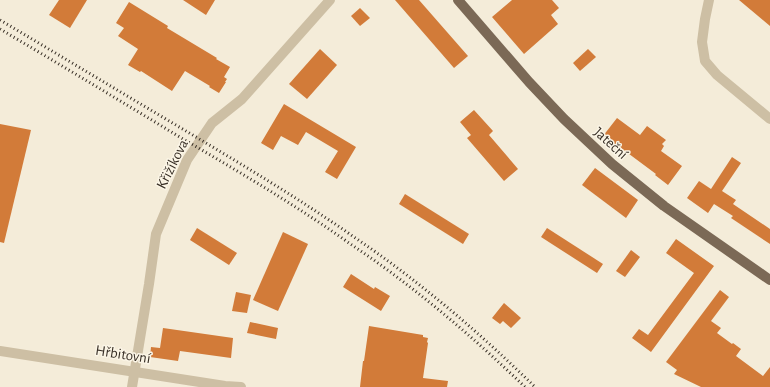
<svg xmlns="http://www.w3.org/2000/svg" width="770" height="387" font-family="'Alegreya Sans',sans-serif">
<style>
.building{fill:#d27b39}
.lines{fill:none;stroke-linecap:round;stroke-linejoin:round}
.minor{stroke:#cdbfa4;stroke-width:10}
.major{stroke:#7b6956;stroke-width:10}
.rail{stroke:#382f26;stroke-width:3;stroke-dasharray:1 3;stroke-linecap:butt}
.labels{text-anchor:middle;stroke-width:3;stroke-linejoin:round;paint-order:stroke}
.street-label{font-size:15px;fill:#382f26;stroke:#fbf5e6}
</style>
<rect width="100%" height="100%" fill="#f4ecd9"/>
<g class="building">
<polygon points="59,0 87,0 70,28 49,15"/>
<polygon points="183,0 215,0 206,15"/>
<polygon points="395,0 419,0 468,56 454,68"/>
<polygon points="512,0 552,0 559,8 551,15 558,24 524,54 492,17"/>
<polygon points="739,0 770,0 770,26"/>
<polygon points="129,2 168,26 167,28 217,58 216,59 230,67 224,77 227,79 225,82 226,82 219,93 209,87 210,86 185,71 172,91 141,71 140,72 128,65 138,49 118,36 124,28 116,23"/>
<polygon points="360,8 370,18 360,26 351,16"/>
<polygon points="320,49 337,65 307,99 289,84"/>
<polygon points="588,49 596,57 580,71 573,63"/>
<polygon points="284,104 356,147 337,179 325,172 338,151 306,132 298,145 281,136 273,150 261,143"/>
<polygon points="474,110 493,131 489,135 518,169 504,181 467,138 471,135 460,122"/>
<polygon points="617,118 640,135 647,126 666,140 662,144 664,146 661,151 682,166 668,185 655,175 656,174 617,145 616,146 603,136"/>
<polygon points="0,124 31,130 4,243 0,242"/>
<polygon points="732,157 741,163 722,191 736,200 733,204 770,229 770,244 731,218 733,216 714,204 708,213 687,198 699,181 711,189"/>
<polygon points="595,168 638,200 626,218 582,185"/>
<polygon points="405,194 469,234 463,244 399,204"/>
<polygon points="197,228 237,253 229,265 190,240"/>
<polygon points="547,228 603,264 597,273 541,237"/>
<polygon points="283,232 308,244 278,311 253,300"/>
<polygon points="676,239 714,266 651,352 632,338 639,329 648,335 694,273 666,253"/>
<polygon points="631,250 640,257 625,277 616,271"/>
<polygon points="351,274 374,289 375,287 390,296 381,311 343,287"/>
<polygon points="720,290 729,297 711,321 721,328 717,333 732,344 733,343 741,349 736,356 763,376 770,367 770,387 701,387 674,374 677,370 666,362"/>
<polygon points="236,292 251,295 247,313 232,311"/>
<polygon points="504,303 521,318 511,328 503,321 500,324 492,318"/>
<polygon points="250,322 278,328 276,339 247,333"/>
<polygon points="369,326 423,335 423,337 428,338 427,342 428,343 423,378 448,381 447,387 360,387 363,361 364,361"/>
<polygon points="163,328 233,338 231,358 180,351 178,361 150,357 151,347 160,348"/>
</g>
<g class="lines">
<g class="minor">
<polyline points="709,0 705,19 702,42 705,61 717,75 770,119"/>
<polyline points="0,351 225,386 241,387"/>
<polyline points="132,387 149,284 156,234 187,160 212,123 242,99 330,0"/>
</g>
<polyline class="major" points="458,0 529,82 564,119 612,164 664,206 770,280"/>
<g class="rail">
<path d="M 0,20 C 64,58 127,96 191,134 C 246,167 301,200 354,237 C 419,281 479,332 535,387"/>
<path d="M 0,29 C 59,64 119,100 178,136 C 236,170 294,204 349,243 C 412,285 470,334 525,387"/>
</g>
</g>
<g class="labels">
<g class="street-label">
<text transform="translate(611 143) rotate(42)" y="5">Jateční</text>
<text transform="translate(172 164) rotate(-63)" y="5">Křižíkova</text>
<text transform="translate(123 354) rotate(9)" y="5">Hřbitovní</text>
</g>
</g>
</svg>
